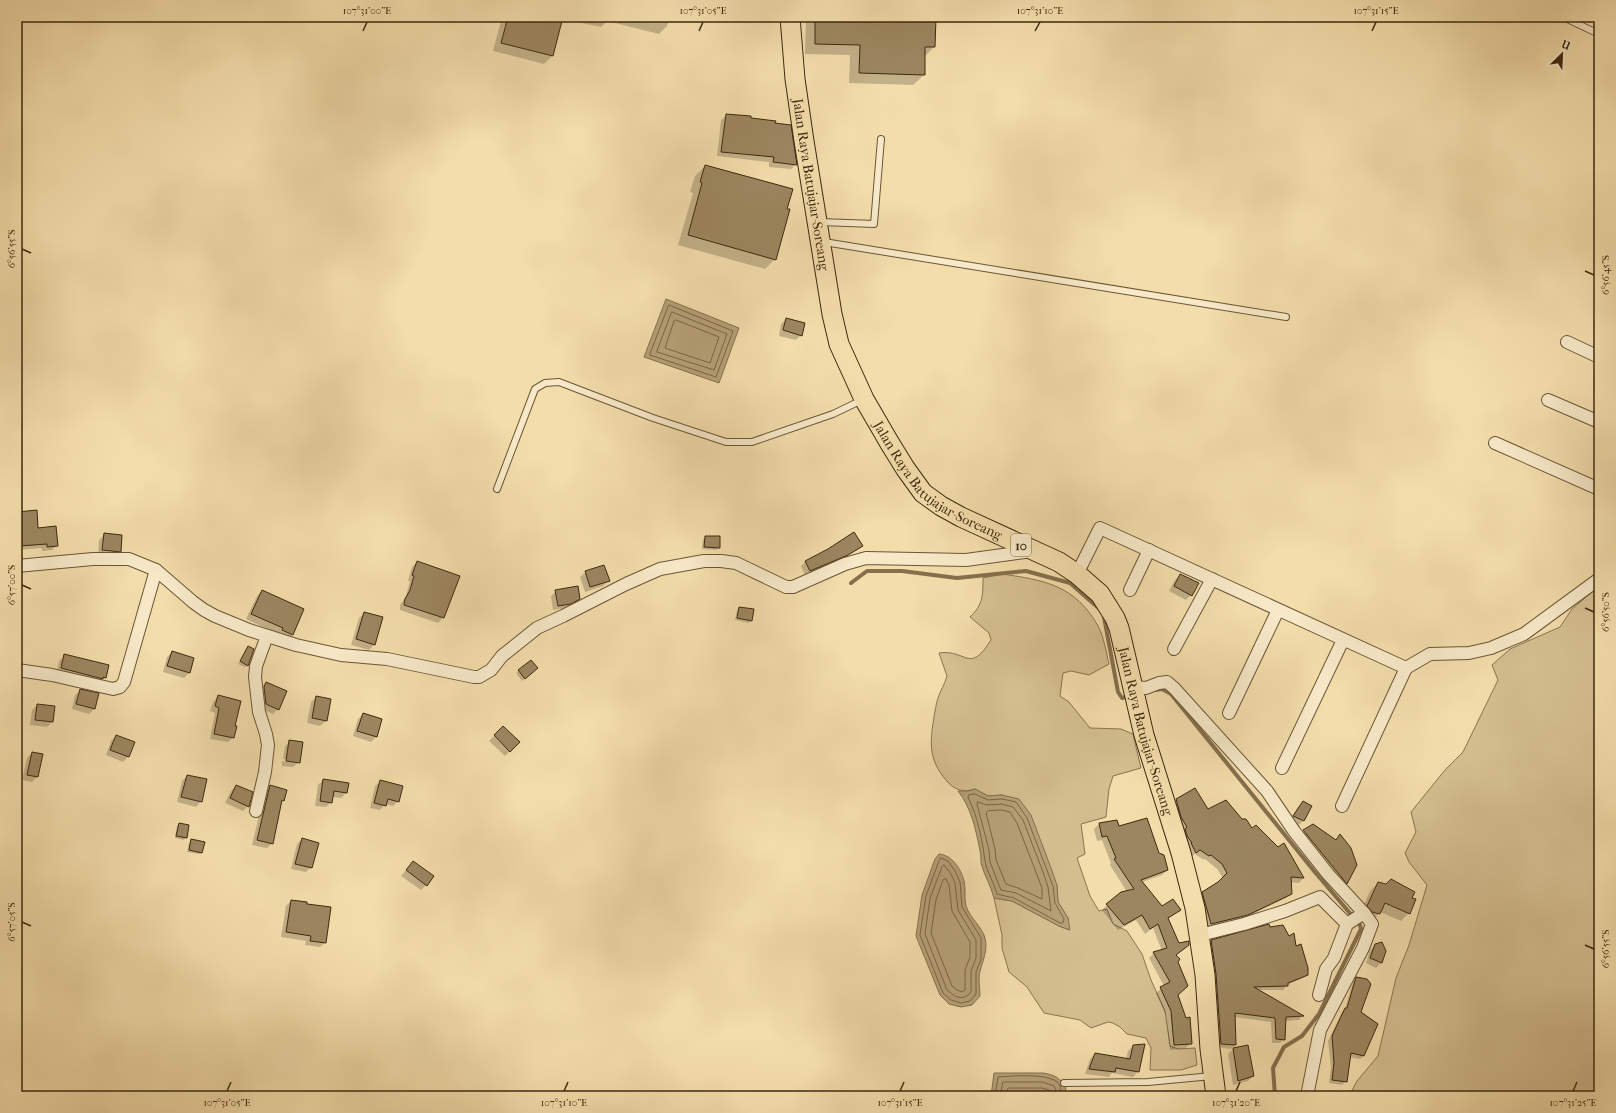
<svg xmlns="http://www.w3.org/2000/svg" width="1616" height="1113" font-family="'IM FELL French Canon',serif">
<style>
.green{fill:#d4be90;stroke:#897350}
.water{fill:#b59f76;stroke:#856f4d}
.shadow{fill:#0003}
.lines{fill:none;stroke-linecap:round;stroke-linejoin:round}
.shore{stroke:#7a6442;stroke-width:1}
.stream{stroke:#856f4d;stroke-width:4}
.building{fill:#9c8660;stroke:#3e280f}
.service-casing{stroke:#6b5536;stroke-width:8}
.minor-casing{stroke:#6b5536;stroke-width:14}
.trunk-casing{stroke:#3e280f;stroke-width:21}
.service{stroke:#f7e9c8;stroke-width:6}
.minor{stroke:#f7e9c8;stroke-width:12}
.trunk{stroke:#f3ddab;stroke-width:19}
.ticks{fill:none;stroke:#3e280f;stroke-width:1.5}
.labels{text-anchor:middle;stroke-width:3.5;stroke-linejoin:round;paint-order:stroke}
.shield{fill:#f7e9c8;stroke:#766246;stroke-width:1}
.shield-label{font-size:13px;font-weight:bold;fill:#3e280f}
.street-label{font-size:14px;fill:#3e280f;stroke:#f7e9c8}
.neatline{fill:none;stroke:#3e280f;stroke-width:1.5}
.ticks-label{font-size:10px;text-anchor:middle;fill:#3e280f}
</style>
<rect width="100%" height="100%" fill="#f3ddab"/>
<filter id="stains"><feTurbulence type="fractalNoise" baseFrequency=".005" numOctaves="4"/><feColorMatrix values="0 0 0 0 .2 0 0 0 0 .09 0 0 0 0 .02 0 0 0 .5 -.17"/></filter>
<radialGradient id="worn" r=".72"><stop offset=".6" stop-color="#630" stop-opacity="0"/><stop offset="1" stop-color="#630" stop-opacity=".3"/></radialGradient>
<g class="green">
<path d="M 1002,574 C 1044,580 1075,585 1098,626 C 1104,637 1106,652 1109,664 L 1089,675 L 1071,671 L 1063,673 L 1060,696 L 1069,702 L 1090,728 L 1121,729 L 1133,734 L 1141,768 L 1113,776 L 1109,789 L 1106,817 L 1081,824 L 1085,854 L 1077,858 L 1090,896 L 1099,911 L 1107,909 L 1113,924 L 1127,931 L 1142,954 L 1151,980 L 1165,1011 L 1170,1046 L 1178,1049 L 1195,1048 L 1197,1065 L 1181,1070 L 1150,1070 L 1151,1048 L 1146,1038 L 1127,1034 L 1120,1027 L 1113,1023 L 1108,1022 L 1091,1028 L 1080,1020 L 1044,1013 L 1027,987 L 1009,972 L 1002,948 L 1002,935 L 994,898 L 1012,901 L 1059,926 L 1069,930 L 1068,918 L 1058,902 L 1057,885 L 1002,795 L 988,796 L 975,789 C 963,793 954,790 946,780 C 928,759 930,742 934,717 C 935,711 936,704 938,698 C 940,691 945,684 947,676 L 939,653 C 967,649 969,675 991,640 L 989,633 L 970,617 C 983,605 983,595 983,578 Z"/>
<polygon points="1599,586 1599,1096 1349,1096 1357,1081 1378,1056 1396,978 1409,945 1427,885 1409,862 1405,853 1416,832 1411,812 1445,770 1463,752 1498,680 1492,665 1510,649 1560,627 1572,609"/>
</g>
<g class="water">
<polygon points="666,299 739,328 719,383 644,357"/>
<path d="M 975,789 L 988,796 L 1002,795 L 1019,799 L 1031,815 L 1051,868 L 1057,885 L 1058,902 L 1068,918 L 1070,930 L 1059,926 L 1012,901 L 994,898 C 991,886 984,875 981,863 C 981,859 981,855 980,851 C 976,830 971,807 958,791 L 968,791 Z"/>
<path d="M 939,854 C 952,855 961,869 964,881 C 966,889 964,898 966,906 C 970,918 982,927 985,938 C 988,950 983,960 980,971 C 978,978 980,988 980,996 L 972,1005 L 961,1007 L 949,1004 L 940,995 L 916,936 L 922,895 L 935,859 Z"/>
<path d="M 994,1073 L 1043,1073 C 1055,1075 1059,1077 1066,1088 L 1064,1096 L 991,1096 Z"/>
</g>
<g class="shadow">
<polygon points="502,17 670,17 667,26 659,34 607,21 601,27 562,19 552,56 544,64 493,51"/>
<polygon points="679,17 693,17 690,20"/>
<polygon points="806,17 935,17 934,47 924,57 924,75 913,85 849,83 850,55 805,54"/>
<polygon points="727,115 796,164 791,169 769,167 769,162 717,156 721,120"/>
<polygon points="705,166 775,259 765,269 678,245 693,193 690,192 695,176"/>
<polygon points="787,319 801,335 796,340 779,336 781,324"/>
<polygon points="36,511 37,529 57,545 52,550 42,551 42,548 17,550 17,513"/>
<polygon points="104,535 120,551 115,556 98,555 99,540"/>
<polygon points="705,537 719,548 716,550 702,549 703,540"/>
<polygon points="862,546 843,559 805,575 801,566 805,562 829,550"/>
<polygon points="417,562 443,618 438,623 400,610 400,605 406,596 410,581 408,581 412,567"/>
<polygon points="586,572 609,580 603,586 585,592 580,577"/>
<polygon points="1181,575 1191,595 1186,600 1169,591 1175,580"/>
<polygon points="262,591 293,634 288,640 278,634 246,619 257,596"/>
<polygon points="556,591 579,599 574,604 565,608 553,610 551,596"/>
<polygon points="739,608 751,620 749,623 735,620 737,610"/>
<polygon points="365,613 382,618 374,645 369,650 351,645 359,618"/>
<polygon points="248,647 248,665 245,667 238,664"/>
<polygon points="172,652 189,673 184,678 163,672 167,657"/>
<polygon points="64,656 105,677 100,682 56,673 59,661"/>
<polygon points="531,661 537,668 522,681 516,673"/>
<polygon points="266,683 278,709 273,714 261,709 261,688"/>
<polygon points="81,690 94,709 89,714 72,709 75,695"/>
<polygon points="218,696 234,726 234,737 228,742 210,739 215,713 210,711 213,702"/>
<polygon points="316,697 330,699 326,721 320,726 307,723 311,702"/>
<polygon points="37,705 52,722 47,727 30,725 32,710"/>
<polygon points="363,714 381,719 376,737 371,742 353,736 358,719"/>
<polygon points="503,727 519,742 505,756 489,741"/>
<polygon points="116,736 128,757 123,762 106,755 111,741"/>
<polygon points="290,741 299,762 293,767 282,766 282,761 296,763 296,761 283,759 285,746"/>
<polygon points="32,753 42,755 37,777 32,782 22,780 27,758"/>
<polygon points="187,776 201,801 196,807 177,802 182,781"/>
<polygon points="323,780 348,784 346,793 341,798 332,797 331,802 326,807 315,806 318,785"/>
<polygon points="381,781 398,801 393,806 385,804 380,810 370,808 375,786"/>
<polygon points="236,786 248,806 243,811 225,803 231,791"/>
<polygon points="270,786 283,800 281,803 272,843 267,848 252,845 265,791"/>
<polygon points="1194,789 1207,810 1242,819 1252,830 1278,848 1284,844 1303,878 1299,883 1290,882 1291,893 1286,898 1243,919 1207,929 1198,898 1223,878 1217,869 1205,859 1204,860 1195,854 1191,857 1171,805 1176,800"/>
<polygon points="1303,802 1311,806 1303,821 1298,826 1289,821 1298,807"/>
<polygon points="179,824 186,837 184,840 175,838 177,826"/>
<polygon points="1099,824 1118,828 1159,853 1167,870 1162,875 1142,882 1161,907 1179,910 1168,919 1179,944 1188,945 1175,956 1177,961 1177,995 1191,1043 1186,1048 1170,1050 1166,1016 1156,993 1164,986 1149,958 1154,953 1162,951 1153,928 1145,934 1136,920 1118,930 1102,910 1107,905 1127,892 1110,865 1111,863 1102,840 1097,841 1094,829"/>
<polygon points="1313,825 1346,883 1342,888 1299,836"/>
<polygon points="302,839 311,867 306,872 291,869 297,844"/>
<polygon points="191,841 202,852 199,854 187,852 189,843"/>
<polygon points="413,862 426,885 421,890 401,876"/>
<polygon points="1378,883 1411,898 1409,913 1401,921 1380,912 1372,922 1360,914 1370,891"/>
<polygon points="291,901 326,942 320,947 305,945 306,941 281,937 286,906"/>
<polygon points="1269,928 1295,947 1307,974 1303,978 1287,985 1283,990 1258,990 1302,1016 1299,1020 1285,1021 1284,1039 1280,1043 1272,1043 1271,1022 1234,1017 1235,1045 1231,1049 1217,1047 1207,945 1211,941"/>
<polygon points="1376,945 1381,963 1376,968 1366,963 1370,950"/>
<polygon points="1357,978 1364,1055 1360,1059 1349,1057 1346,1081 1342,1085 1329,1083 1331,1067 1328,1041 1342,1012 1345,1009 1353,982"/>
<polygon points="1133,1046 1138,1071 1133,1077 1112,1073 1109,1077 1085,1074 1090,1059 1095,1054 1126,1059 1128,1051"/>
<polygon points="1233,1049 1253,1076 1248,1081 1233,1085 1228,1054"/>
</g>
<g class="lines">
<g class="shore">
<polygon points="669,305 733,331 716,377 650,355"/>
<polygon points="672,312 727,334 714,370 657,352"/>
<polygon points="676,320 719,337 710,363 665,348 674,321"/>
<path d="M 975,794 L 988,800 L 1002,799 L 1016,802 L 1027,818 L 1053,886 L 1055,903 L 1064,919 L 1063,923 L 1060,923 L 1014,898 L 997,894 C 994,883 987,872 985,861 C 982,840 978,817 968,797 L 969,795 Z"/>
<polygon points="978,802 987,805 1002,804 1013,807 1023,820 1043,872 1048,887 1051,911 1016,893 1001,890 990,862 989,850 977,804"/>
<polygon points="1001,810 1010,812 1017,823 1042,888 1042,899 1018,888 1006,884 996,860 995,849 986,813 988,811"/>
<polygon points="941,858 948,861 955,871 960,882 962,907 981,938 981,959 976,972 976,994 970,1001 961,1003 951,1000 943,993 920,935 926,896 939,861"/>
<path d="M 944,865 L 951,874 L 955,883 L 958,910 L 976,940 L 976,958 L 971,971 L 971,992 C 963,1002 955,997 947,990 L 925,934 L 930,898 L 942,867 Z"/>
<polygon points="946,879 949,885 952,911 970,942 970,957 965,970 965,990 962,992 957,990 952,986 931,933 936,900 943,880"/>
<path d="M 995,1096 L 998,1077 C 1012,1076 1046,1073 1057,1082 C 1062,1086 1060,1091 1060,1096"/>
<polyline points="1000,1096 1003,1082 1042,1082 1054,1086 1056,1090 1055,1096"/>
<polyline points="1006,1096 1008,1088 1042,1088 1049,1090 1049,1096"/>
</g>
<g class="stream">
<polyline points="851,583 867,571 902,571 957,578 1026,571 1070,583 1103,612 1118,692 1122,698 1126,697"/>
<polyline points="1155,690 1162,689 1171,694 1314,871 1360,925 1361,929 1319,1014 1302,1036 1284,1047 1273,1068 1275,1096"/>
</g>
</g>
<g class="building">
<polygon points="508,17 563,17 553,56 501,43"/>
<polygon points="815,17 936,17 935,47 925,47 925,75 859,73 860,45 815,44"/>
<polygon points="726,114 751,116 751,118 776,121 775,123 791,125 797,165 773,162 774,157 721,152"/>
<polygon points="705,165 793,189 787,209 790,209 776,260 688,235 702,183 700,182"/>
<polygon points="786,318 805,323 802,336 783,330"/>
<polygon points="37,510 38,528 56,526 58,546 47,547 47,544 19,546 17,512"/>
<polygon points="854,532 863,546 848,555 810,571 805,561 828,549"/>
<polygon points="104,533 122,535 121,552 102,550"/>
<polygon points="705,536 720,536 720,548 704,547"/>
<polygon points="417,561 460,576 444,618 404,605 405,599 410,590 414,576 412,575"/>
<polygon points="604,565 610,581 590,587 585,571"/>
<polygon points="1180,574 1199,583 1192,596 1174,586"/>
<polygon points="578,586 580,599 571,604 558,606 555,590"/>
<polygon points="262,590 304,609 293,635 282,630 283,628 251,614"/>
<polygon points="739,607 754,609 752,621 737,618"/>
<polygon points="364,612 383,617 375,645 356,639"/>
<polygon points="248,646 254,649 248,666 240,661"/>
<polygon points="172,651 194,658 190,673 167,666"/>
<polygon points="64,654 109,665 106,678 103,677 103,679 61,668"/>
<polygon points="531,660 538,668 525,679 518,670"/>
<polygon points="266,682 287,691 279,710 266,704 264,687"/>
<polygon points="80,689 99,693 95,709 76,704"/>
<polygon points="218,695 241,701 235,726 237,726 234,738 214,734 219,708 215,706"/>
<polygon points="316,696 331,699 327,721 312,718"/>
<polygon points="37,704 55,706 53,722 35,720"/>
<polygon points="363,713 382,719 377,737 357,731"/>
<polygon points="503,726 520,742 510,752 494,735"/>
<polygon points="116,735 135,742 129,757 110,750"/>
<polygon points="289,740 303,742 300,763 286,761"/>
<polygon points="32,752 43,754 38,777 27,775"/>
<polygon points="187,775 207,779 202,802 181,797"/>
<polygon points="323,779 349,783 347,793 334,791 332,803 320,801"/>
<polygon points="380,780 403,786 399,802 388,799 386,806 374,803"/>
<polygon points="236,785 253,792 249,807 230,798"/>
<polygon points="270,785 287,790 284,801 282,800 273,844 257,840"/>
<polygon points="1195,788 1208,809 1226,800 1242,819 1246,819 1252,828 1256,825 1278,847 1284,843 1304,878 1291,877 1292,894 1248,915 1211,924 1202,892 1218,882 1227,873 1222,864 1211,855 1209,856 1200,850 1196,853 1191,843 1192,843 1187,836 1185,829 1187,827 1181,817 1176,799"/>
<polygon points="1303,801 1312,806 1304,821 1293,816"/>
<polygon points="1147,818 1159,853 1164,855 1168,870 1141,880 1162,906 1173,899 1181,910 1168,918 1179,943 1189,941 1189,945 1176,955 1180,959 1178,962 1188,986 1178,995 1186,1018 1190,1017 1192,1044 1174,1045 1171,1011 1160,987 1170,982 1153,952 1167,948 1158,924 1150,929 1142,915 1124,925 1106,904 1121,892 1134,889 1114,859 1116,858 1107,836 1102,837 1099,823 1117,820 1119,826"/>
<polygon points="179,823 189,825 187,838 176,836"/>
<polygon points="1313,824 1336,840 1340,834 1351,848 1357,865 1347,884 1303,830"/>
<polygon points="302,838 319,843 312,868 295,864"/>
<polygon points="191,839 205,842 202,853 189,850"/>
<polygon points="413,861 434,876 427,886 406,870"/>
<polygon points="1391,879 1415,892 1412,898 1416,899 1410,914 1385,903 1380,914 1372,912 1367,906 1378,882 1386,884"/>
<polygon points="291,900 307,902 307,904 331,907 326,943 310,941 311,936 286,932"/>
<polygon points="1269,924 1270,927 1283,925 1289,936 1294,933 1296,946 1301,944 1308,968 1308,975 1288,983 1288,986 1254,987 1304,1016 1286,1017 1285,1040 1276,1039 1275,1018 1235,1013 1236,1045 1221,1044 1216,974 1211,940"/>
<polygon points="1382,942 1386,951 1382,963 1370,958 1375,944"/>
<polygon points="1356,977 1367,979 1371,984 1361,1012 1378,1024 1364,1056 1351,1053 1347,1082 1332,1080 1334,1063 1332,1036 1345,1008 1347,1008"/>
<polygon points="1145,1044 1139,1072 1116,1068 1115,1072 1089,1069 1095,1053 1130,1059 1133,1045"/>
<polygon points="1248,1045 1254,1076 1238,1081 1233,1048"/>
</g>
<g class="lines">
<g class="service-casing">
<g id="service">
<polyline points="1563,17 1599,34"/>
<polyline points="820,222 874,224 881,139"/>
<polyline points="824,242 1286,317"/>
<polyline points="497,489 535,389 545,383 559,382 653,418 726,442 752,442 833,414 862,400"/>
<polyline points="1064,1083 1148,1082 1212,1076"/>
</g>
</g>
<g class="minor-casing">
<g id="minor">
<polyline points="1567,342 1599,357"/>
<polyline points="1548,400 1599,422"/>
<polyline points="1495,443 1599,489"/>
<polyline points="17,566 93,559 129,559 156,570 193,602 204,610 215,616 249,630 296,645 341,655 387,659 474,677 479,677 491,670 502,656 537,628 563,616 626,584 660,569 704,561 721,561 736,563 786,587 793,587 845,564 866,558 966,560 1032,551"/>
<polyline points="1077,574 1100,528 1406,668 1430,654 1469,653 1491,648 1524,634 1599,579"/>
<polyline points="1130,590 1149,550"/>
<polyline points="1174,649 1212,579"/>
<polyline points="17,670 52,675 113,689 120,687 124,682 156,570"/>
<polyline points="1133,687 1146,688 1159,683 1167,682 1174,688 1267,791 1294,831 1328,874 1364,913 1372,924 1363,948 1320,1030 1307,1096"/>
<polyline points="1229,713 1278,610"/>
<polyline points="1282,768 1343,640"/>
<polyline points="1342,806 1406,668"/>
<polyline points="256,811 265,772 268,745 266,734 259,712 255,677 256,666 267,636"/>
<polyline points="1200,935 1244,924 1285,911 1320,897 1347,924"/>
<polyline points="1319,995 1326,969 1334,958 1347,924 1364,913"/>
</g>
</g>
<g class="trunk-casing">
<g id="trunk">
<path id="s1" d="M 790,17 L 795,79 L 804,141 L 832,314 L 839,344 L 864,399 L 889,442 L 905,468 L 923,493 L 941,506 L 961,517 L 1059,562 L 1077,574 L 1100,594 L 1115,618 L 1119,628 L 1144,735 L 1181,853 L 1195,908 L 1205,975 L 1210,1049 L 1216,1096"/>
</g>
</g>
<use href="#service" class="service"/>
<use href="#minor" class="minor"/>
<use href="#trunk" class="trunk"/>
</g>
<path class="ticks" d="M 363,31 L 367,22M 699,31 L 703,22M 1035,31 L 1040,22M 1372,31 L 1376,22M 22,249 L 31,253M 1585,271 L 1594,275M 22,585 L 31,589M 1585,608 L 1594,612M 22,922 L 31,926M 1585,945 L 1594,949M 227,1091 L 231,1082M 564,1091 L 568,1082M 900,1091 L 904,1082M 1236,1091 L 1240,1082M 1573,1091 L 1577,1082"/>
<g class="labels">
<rect class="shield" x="1011" y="534" width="20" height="22" rx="3"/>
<g class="shield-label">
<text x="1021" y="550">10</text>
</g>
<g class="street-label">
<text dy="5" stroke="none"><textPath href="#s1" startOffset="169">Jalan Raya Batujajar-Soreang</textPath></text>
<text dy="5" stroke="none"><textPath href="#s1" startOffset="505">Jalan Raya Batujajar-Soreang</textPath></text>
<text dy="5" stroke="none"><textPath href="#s1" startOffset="853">Jalan Raya Batujajar-Soreang</textPath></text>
</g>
</g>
<rect width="1616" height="1113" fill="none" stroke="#f3ddab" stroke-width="44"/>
<g transform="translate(1562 54) rotate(24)" stroke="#f7e9c8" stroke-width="3" paint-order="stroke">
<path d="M0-3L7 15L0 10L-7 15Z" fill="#3e280f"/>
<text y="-6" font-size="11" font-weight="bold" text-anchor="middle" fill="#3e280f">U</text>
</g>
<rect x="22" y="22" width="1572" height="1069" class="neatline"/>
<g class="ticks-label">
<text x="367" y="14">107°31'00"E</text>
<text x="703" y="14">107°31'05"E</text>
<text x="1040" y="14">107°31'10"E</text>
<text x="1376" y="14">107°31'15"E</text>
<text transform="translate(11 249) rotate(-90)" y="4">6°56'55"S</text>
<text transform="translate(1605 275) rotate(-90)" y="4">6°56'45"S</text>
<text transform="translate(11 585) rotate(-90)" y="4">6°57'00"S</text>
<text transform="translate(1605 612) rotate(-90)" y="4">6°56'50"S</text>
<text transform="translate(11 922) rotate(-90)" y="4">6°57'05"S</text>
<text transform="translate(1605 949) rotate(-90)" y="4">6°56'55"S</text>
<text x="227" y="1106">107°31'05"E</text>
<text x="564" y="1106">107°31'10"E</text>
<text x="900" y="1106">107°31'15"E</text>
<text x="1236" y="1106">107°31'20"E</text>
<text x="1573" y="1106">107°31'25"E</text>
</g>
<rect width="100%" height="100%" filter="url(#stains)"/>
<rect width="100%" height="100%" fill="url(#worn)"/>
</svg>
